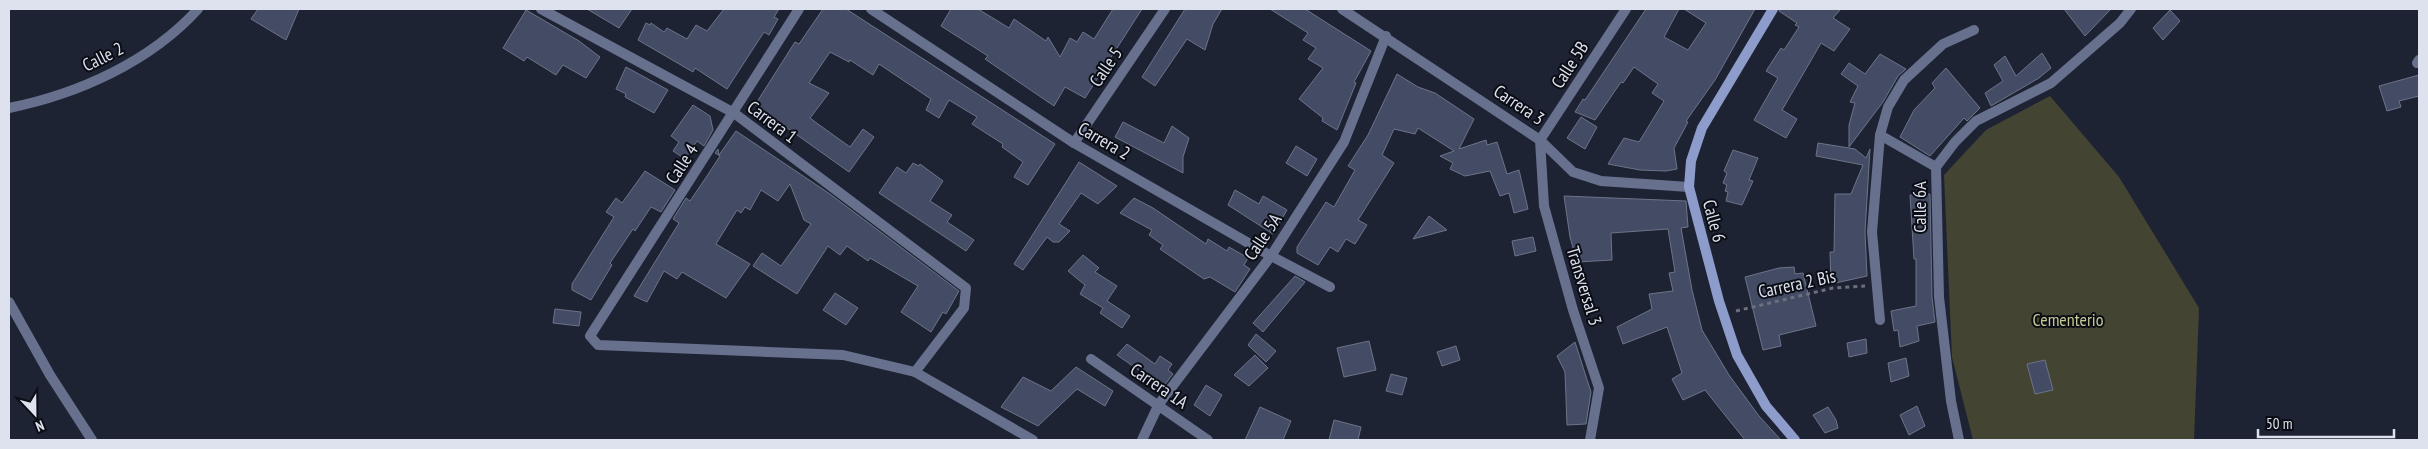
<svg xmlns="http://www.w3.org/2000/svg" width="2428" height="449" font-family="'PT Sans Narrow',sans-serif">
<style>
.green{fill:#434432}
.building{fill:#444c65;stroke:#6d7489}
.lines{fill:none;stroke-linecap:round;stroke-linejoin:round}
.path{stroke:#6b6f7e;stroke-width:3;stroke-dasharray:4 4;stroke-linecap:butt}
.street{stroke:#67718e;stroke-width:10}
.secondary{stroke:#8e9ccb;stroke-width:10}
.labels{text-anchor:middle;stroke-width:4;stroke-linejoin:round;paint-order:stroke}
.street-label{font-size:18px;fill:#dee2ee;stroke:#0b0d14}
.park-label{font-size:18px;fill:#c7ca93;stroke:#0b0d14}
</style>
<rect width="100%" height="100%" fill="#1e2334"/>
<polygon class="green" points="2050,96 2119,177 2199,308 2194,440 1973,440 1952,357 1944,175 1986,130"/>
<g class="building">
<polygon points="258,9 299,9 286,40 251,19"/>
<polygon points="587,9 632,9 619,28"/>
<polygon points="724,9 779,9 774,17 778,19 769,35 764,32 727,89 695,68 693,72 638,40 646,23 650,25 651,23 664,32 667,28 687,39 696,25 707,31"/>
<polygon points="823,9 846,9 1055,144 1028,185 1014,177 1023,162 1002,147 1003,144 972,124 977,117 949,100 939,118 926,110 931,99 879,64 873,75 850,60 849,62 830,52 809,83 829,93 810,118 818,124 850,147 863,129 874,137 849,172 755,105 795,42 799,44"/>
<polygon points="951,9 978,9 1009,28 1014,19 1046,41 1048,37 1060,57 1070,38 1077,42 1083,32 1094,39 1113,9 1142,9 1085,98 1065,87 1054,106 985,59 988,56 941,26"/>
<polygon points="1185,9 1222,9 1213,24 1205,50 1187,39 1155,86 1142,77"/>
<polygon points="1270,9 1305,9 1371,51 1354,82 1356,83 1337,130 1322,121 1323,118 1299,99 1323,68 1308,59 1316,48 1303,40 1308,33"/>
<polygon points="1646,9 1679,9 1664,37 1688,50 1706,23 1684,9 1755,9 1715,80 1686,121 1688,122 1674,148 1677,169 1666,171 1640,170 1608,164 1624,138 1639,142 1664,101 1652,93 1658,84 1634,67 1623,83 1621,82 1595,120 1575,112 1583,99 1585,100"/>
<polygon points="1780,9 1841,9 1833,18 1850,29 1834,51 1821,43 1799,81 1782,110 1797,119 1786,138 1754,120 1778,78 1766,71 1781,48 1784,50 1799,27 1795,25 1797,23 1779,11"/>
<polygon points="2064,9 2111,9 2085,36"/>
<polygon points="526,10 579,41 600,57 586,78 563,65 556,75 527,57 524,61 503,48"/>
<polygon points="2170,10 2180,21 2163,40 2153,28"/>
<polygon points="2042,53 2051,68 2039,78 1991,106 1985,93 2003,81 1994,65 2005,56 2016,76"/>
<polygon points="1880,54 1906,69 1898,76 1883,102 1849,147 1849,125 1855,103 1850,102 1858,86 1841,74 1849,63 1865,74"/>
<polygon points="626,67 668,90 654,113 625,97 626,94 616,89"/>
<polygon points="1946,68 1980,108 1967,121 1964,118 1930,156 1900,137 1914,110 1935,88 1932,83"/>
<polygon points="1397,74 1418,87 1435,93 1474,119 1459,149 1486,140 1487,145 1497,142 1507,174 1519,170 1528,209 1514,213 1509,193 1500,196 1490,171 1465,176 1450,169 1453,163 1440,156 1454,151 1418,128 1415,134 1394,129 1382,155 1394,163 1358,220 1367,225 1355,244 1346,239 1338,252 1330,247 1318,265 1297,253 1297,247 1326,202 1334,207 1355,170 1348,166 1368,135"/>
<polygon points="2419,75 2419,96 2399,101 2401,107 2387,111 2379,86"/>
<polygon points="693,105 710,116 713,130 704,146 697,141 685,159 673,151 679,142 671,136"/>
<polygon points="1581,117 1597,127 1585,149 1567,138"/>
<polygon points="1123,122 1164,143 1172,126 1189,138 1183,157 1183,173 1115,137"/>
<polygon points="736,131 830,194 959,291 946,314 943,312 931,332 901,312 918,286 870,258 868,261 847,246 840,255 828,246 797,294 753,266 762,253 781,266 811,224 804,220 790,184 778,201 761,190 750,210 745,207 741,213 737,210 716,244 750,264 726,298 682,272 677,279 664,271 647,302 634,296 679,223 673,219 686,198 690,201 707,176 720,156 715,153 718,149 719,155"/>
<polygon points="1818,143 1855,149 1866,158 1870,149 1865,232 1867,276 1831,284 1830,252 1834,252 1835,194 1851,194 1863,165 1816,156"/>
<polygon points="1296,146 1317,159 1307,176 1286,163"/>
<polygon points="1733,150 1758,158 1749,180 1753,181 1742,205 1726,201 1728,192 1725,191 1727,185 1723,183 1727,173 1724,171"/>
<polygon points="1079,162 1117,186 1098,204 1081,193 1059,224 1070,231 1059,242 1053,242 1047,237 1023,270 1014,264"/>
<polygon points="913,163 919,166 920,164 943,181 930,201 952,215 947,222 974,240 966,251 879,193 897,167 906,173"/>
<polygon points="645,171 675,190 661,212 651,207 635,231 633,229 610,263 612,265 591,300 572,290 572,284 614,217 606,212 616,198 622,203"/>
<polygon points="1235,190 1259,204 1263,196 1287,210 1273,234 1228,205"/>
<polygon points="1930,194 1932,297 1935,322 1917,326 1919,341 1900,347 1898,330 1894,331 1891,311 1916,306 1916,259 1914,259 1910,195"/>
<polygon points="1564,196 1686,201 1688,227 1681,228 1692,290 1702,330 1729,375 1759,416 1781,440 1745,440 1705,390 1683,400 1672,379 1682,373 1667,327 1623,344 1617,327 1652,309 1649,294 1673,291 1669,273 1675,272 1668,229 1611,233 1612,260 1577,262 1570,237"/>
<polygon points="1134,198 1153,208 1206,244 1208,239 1227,251 1229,247 1248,258 1244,265 1250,269 1235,292 1210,277 1204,279 1160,249 1163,245 1149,235 1152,230 1120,213"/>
<polygon points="1429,216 1447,230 1413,239"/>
<polygon points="1533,237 1536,251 1515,256 1512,241"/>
<polygon points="1083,255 1099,268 1095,272 1117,286 1107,301 1130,316 1122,328 1100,313 1103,308 1080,294 1085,285 1068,271"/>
<polygon points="1794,267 1795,274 1803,273 1816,326 1779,335 1781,346 1763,350 1745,277 1779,268"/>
<polygon points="1295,276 1305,282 1263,332 1253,323"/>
<polygon points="835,293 858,308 846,325 823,310"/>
<polygon points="555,309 581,312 579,326 553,323"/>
<polygon points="1256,334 1276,351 1266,362 1248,345"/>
<polygon points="1866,339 1867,353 1849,357 1847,343"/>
<polygon points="1369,341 1376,370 1344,377 1337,348"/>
<polygon points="1575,342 1591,392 1586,424 1567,425 1565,372 1557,356"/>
<polygon points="1127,344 1155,364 1160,356 1172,364 1168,370 1173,374 1163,387 1117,355"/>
<polygon points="1456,346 1460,360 1442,366 1437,352"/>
<polygon points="1255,355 1268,368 1249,386 1234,375"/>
<polygon points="1906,358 1909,376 1891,382 1888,363"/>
<polygon points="2045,360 2053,390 2035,394 2027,364"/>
<polygon points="1076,367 1113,391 1105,406 1077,389 1038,426 1001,407 1023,377 1051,391"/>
<polygon points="1391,374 1407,378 1402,395 1386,391"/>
<polygon points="1206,385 1222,395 1210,416 1194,405"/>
<polygon points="1917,406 1925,426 1909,435 1900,415"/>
<polygon points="1260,407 1291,421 1283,440 1245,440"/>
<polygon points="1828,407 1836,420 1838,428 1825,433 1813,415"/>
<polygon points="1334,420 1361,427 1358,440 1329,440"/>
</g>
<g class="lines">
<polyline class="path" points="1736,311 1833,288 1865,286"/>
<g class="street">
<polyline points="541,9 734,113 966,288 964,308 915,372"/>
<polyline points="799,9 590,336 598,345 843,355 915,372 1033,440"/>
<polyline points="871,9 1074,143 1271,256 1330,287"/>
<polyline points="1342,9 1540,140 1573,172 1601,181 1689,187"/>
<polyline points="2417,63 2419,60"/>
<path d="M 9,108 C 78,94 150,62 198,9"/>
<polyline points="1880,135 1936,167"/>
<polyline points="1074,143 1165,9"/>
<polyline points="9,302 50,375 92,440"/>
<polyline points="1880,320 1872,232 1880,135 1888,107 1904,80 1943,44 1974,30"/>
<polyline points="1091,359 1208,440"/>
<polyline points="1142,440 1159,404 1271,256 1344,142 1386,36"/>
<polyline points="1590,440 1599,388 1573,310 1544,206 1540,140 1626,9"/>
<polyline points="1959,440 1951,401 1939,297 1936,167 1955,142 1976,121 2051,83 2120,23 2131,9"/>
</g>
<polyline class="secondary" points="1773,9 1702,128 1691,161 1689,187 1719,301 1737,355 1766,406 1795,440"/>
</g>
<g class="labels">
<g class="street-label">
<text transform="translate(103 57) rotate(-27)" y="6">Calle 2</text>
<text transform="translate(1570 65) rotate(-57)" y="6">Calle 5B</text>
<text transform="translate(1106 67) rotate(-56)" y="6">Calle 5</text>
<text transform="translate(1519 105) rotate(34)" y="6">Carrera 3</text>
<text transform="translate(772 122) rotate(37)" y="6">Carrera 1</text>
<text transform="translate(1104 141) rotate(30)" y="6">Carrera 2</text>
<text transform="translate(682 164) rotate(-57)" y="6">Calle 4</text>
<text transform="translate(1920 207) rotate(-90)" y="6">Calle 6A</text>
<text transform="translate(1714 221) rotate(75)" y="6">Calle 6</text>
<text transform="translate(1263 237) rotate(-56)" y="6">Calle 5A</text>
<text transform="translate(1797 284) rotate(-12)" y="6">Carrera 2 Bis</text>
<text transform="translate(1584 286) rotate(73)" y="6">Transversal 3</text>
<text transform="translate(1159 386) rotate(34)" y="6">Carrera 1A</text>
</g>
<g class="park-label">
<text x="2068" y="326">Cementerio</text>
</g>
</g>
<rect width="2428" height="449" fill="none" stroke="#dee2ee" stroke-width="20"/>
<g transform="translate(35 414) rotate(158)" stroke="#0b0d14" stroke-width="4" paint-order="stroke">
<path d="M0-4L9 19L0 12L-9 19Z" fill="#dee2ee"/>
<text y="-8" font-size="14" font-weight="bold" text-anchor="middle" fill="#dee2ee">N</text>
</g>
<path d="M2258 429v8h136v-8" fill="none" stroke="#dee2ee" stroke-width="2.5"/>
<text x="2266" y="429" font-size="15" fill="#dee2ee" stroke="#0b0d14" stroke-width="4" paint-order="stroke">50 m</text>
</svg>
